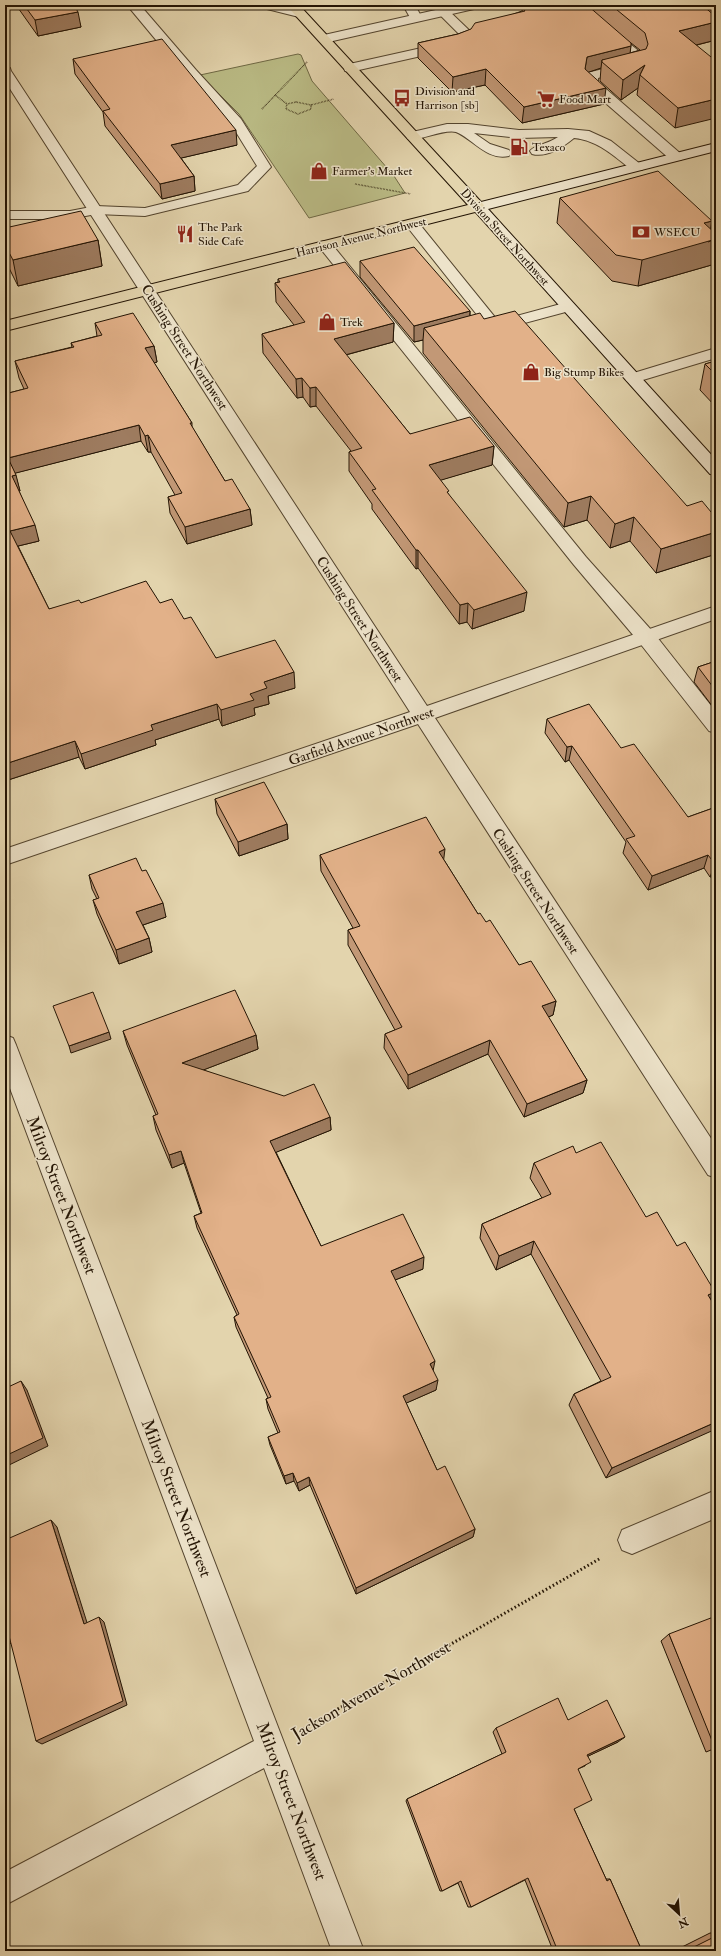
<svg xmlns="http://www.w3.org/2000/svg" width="721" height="1956" font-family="'IM FELL Double Pica',serif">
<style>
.green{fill:#babb85;stroke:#6e6844}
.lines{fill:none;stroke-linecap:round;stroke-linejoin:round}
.lane-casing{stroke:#53442e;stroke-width:2}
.street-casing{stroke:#53442e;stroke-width:2}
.secondary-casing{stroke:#231404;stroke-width:2}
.primary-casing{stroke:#231404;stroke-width:2}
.path-far1{stroke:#231404;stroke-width:1.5;stroke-dasharray:0.5 1;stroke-linecap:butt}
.path{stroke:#231404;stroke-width:3;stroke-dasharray:1.5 2.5;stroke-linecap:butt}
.lane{fill:#ede3ca;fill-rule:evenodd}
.street{fill:#ede3ca;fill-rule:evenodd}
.secondary{fill:#ede3ca;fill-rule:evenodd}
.primary{fill:#e3d4ad;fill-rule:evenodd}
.wall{fill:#c29876;stroke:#231404;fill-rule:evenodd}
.shaded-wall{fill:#9e7c60;stroke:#231404}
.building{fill:#e2b189;stroke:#231404}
.labels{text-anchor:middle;stroke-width:3;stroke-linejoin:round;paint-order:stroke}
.far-poi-label{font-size:12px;fill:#231404;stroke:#ede3ca;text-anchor:start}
.far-street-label{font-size:12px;fill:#231404;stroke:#ede3ca}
.street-label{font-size:14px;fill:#231404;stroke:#ede3ca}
.near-street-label{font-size:17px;fill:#231404;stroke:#ede3ca}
</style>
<rect width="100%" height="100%" fill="#e3d4ad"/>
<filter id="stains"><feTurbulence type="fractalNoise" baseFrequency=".005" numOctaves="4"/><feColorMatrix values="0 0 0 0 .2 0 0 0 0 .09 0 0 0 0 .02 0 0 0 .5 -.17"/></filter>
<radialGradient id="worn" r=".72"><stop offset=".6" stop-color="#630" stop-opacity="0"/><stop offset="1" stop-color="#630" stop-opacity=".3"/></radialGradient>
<polygon class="green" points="298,54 301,55 312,81 394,176 405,193 309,218 239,114 200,75"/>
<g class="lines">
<g class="lane-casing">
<g id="lane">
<polygon points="127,5 140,5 196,70 241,119 271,167 248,191 145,216 96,214 70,219 5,219 5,211 70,211 96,206 145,208 238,185 257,166 231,124 186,76"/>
<polygon points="261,5 282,5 303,10 305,13 299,17 263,8"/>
<polygon points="403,5 415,5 422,18 420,21 412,21"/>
<polygon points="570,5 583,5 641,53 644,64 643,67 598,78 598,82 681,154 683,157 681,160 671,160 586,86 584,83 587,73 631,62 630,57"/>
<polygon points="443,8 447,9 471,32 473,35 470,43 457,48 350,72 345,71 344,68 345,65 453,41 460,38 461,36 437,12"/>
<path d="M 447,124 L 468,124 L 519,130 L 568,129 L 589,131 L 611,141 L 644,167 L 642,170 L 632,170 C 614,156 597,140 574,138 C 563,147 547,158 532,154 L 530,151 C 533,146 550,143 558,137 L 519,138 L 474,133 L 490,144 L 509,150 L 511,153 L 509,156 C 487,161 473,139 456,132 C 447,129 423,138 413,140 L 408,139 L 406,136 L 408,133 Z"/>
<polygon points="412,220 417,221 498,321 568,302 573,304 576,307 573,310 499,330 489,330 405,224 407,221"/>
<polygon points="325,241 330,242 586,557 653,632 716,712 716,733 709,731 639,642 574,565 320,248 318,245 320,242"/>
<polygon points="716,348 716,358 633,383 627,381 625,378 627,375"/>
</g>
</g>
<g class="street-casing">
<g id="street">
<polygon points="458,5 480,5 474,9 324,43 318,39 324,35"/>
<polygon points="5,67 10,68 11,71 427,706 716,606 716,619 435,718 716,1146 716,1178 708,1175 418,724 5,865 5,849 410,712 5,81"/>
<polygon points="5,1035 13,1038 16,1045 364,1951 332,1951 264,1768 5,1905 5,1872 254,1741 5,1075"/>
<polygon points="716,1490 716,1518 632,1554 622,1550 618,1540 622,1530"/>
</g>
</g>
<g class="secondary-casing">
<polygon id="secondary" points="716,143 716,151 488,209 716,460 716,475 710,474 471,207 473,204"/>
</g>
<g class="primary-casing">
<polygon id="primary" points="286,5 299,5 483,204 485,207 483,210 5,331 5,321 468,205"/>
</g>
<g class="path-far1">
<polyline points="275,95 287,104"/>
<polygon points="296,102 311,105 311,109 298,114 286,109 287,104"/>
<polyline points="311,105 334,99"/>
<polyline points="262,109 307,62"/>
<polyline points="355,184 411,194"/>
</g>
<polyline class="path" points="303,1729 601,1558"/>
<use href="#lane" class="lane"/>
<use href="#street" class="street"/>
<use href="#secondary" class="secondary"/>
<use href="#primary" class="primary"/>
</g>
<g class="wall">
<polygon points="16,5 74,5 81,27 38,36"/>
<path d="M 588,5 L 716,5 L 716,40 L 697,45 L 675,128 L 637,95 L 638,88 L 621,100 L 600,81 L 601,68 L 588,72 L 604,104 L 522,123 L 485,85 L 452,92 L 418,58 L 418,43 L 458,34 L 522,11 L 523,8 L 588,6 ZM 631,43 L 640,50 L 630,53 Z"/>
<polygon points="73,59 237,145 181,158 194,176 195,191 162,199 105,126 103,112 75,74"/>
<polygon points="560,198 712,221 711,229 716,239 716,261 715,264 638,286 612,281 557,223"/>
<polygon points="5,228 98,240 102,266 18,286 5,260"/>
<polygon points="360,261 470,311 470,316 484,319 687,506 716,518 716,554 656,573 630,541 610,548 587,520 564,527 423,353 423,340 414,342 360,277"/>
<polygon points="278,279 394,323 393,342 346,355 410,434 494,446 492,465 440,480 449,495 524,611 472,629 467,622 459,624 418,568 416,569 372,509 372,504 349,471 349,452 351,451 316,406 310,407 303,397 297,398 263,353 262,334 294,325 276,302 275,283 278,282"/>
<polygon points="95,323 154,346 157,362 154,363 192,423 192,427 225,481 250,509 252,525 187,544 170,513 168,497 175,495 151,452 148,452 141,441 15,473 20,491 19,491 39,541 18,546 49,609 81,603 160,603 184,619 216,658 295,688 268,696 269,704 254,708 255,715 222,726 219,719 155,740 156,745 85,769 79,757 5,781 5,394 24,389 19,378 15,361 72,347 71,343 97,336"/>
<polygon points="716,361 716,407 700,390 705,364"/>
<polygon points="716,661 716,711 694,682 698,667"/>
<polygon points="547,719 621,748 688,817 716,807 716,875 710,877 704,868 648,890 623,853 626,842 569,760 565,762 545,733"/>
<polygon points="215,799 287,824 288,839 239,856 217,814"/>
<polygon points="320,855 444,860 478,914 486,922 519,965 556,1001 553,1015 548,1017 587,1080 583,1093 524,1117 488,1054 408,1089 384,1048 385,1034 395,1030 348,945 348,930 353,928 321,871"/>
<polygon points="142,871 166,917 143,925 149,938 152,952 119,964 97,914 93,900 97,899 92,889 89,875"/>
<polygon points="123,1031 256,1035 258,1049 203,1070 330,1117 331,1130 276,1152 321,1246 423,1269 395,1280 433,1371 436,1390 406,1403 437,1470 475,1529 473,1537 356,1594 310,1485 299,1491 294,1481 286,1484 270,1445 268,1437 278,1433 268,1409 266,1399 268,1398 236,1327 234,1317 237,1315 197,1228 194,1216 201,1213 184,1163 172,1168 156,1130 153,1116 156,1115 127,1045"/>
<polygon points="576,1153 646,1217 677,1246 715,1292 606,1478 569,1405 574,1394 601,1381 531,1254 496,1270 480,1238 482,1224 542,1198 530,1178 534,1163"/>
<polygon points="669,1634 716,1748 706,1752 661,1641"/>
<polygon points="568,1720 618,1742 588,1756 585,1766 578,1769 574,1809 606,1879 610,1879 642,1951 546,1951 552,1948 525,1880 471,1907 468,1907 458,1883 442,1891 440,1891 406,1801 407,1799 502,1754 493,1732 496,1728"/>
<polygon points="710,1933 716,1933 716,1951 674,1951"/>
</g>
<g class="shaded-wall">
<polygon points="78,12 81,27 38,36 35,20"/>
<polygon points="716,22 716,40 676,50 679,31"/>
<polygon points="631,46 629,61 602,60 601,68 586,73 585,69 587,57"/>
<polygon points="645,65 640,75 638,88 621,100 623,80"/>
<polygon points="486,69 485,85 452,92 453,77"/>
<polygon points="606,88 604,104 522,123 524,107"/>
<polygon points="716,99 716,118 675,128 678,108"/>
<polygon points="236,130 237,145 173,160 171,145"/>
<polygon points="194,176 195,191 162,199 160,184"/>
<polygon points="712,221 708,242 716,239 716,261 715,264 638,286 642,260 704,223"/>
<polygon points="98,240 102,266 18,286 13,260"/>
<polygon points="470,311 469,327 424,328 423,340 414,342 414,326"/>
<polygon points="394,323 393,342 334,358 334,339"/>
<polygon points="154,346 157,362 147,365 145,348"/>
<polygon points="302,378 303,397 297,398 296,379"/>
<polygon points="316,387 316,406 310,407 310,388"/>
<polygon points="139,425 141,441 12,474 8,458"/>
<polygon points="148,435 151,452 148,452 145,436"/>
<polygon points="494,446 492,465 428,484 429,465"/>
<polygon points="16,475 20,491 16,492 12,476"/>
<polygon points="591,496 587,520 564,527 568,503"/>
<polygon points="250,509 252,525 187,544 185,527"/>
<polygon points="634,517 630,541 610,548 615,524"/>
<polygon points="35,525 39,541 14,547 10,531"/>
<polygon points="716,532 716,554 656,573 661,549"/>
<polygon points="416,550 418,550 418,568 416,569"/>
<polygon points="527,592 524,611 472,629 474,610"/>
<polygon points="468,603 467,622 459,624 460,605"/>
<polygon points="294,672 295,688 268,696 269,704 254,708 255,715 222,726 221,710 250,694 264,682"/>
<polygon points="217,704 219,719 155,740 156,745 85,769 81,754 151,725"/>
<polygon points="75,741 79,757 5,781 5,764"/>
<polygon points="572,746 569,760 565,762 567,747"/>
<polygon points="287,824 288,839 239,856 238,842"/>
<polygon points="445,849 443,865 439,852"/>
<polygon points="708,855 704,868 648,890 652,876"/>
<polygon points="716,863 716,875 710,877 715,864"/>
<polygon points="163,903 166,917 140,926 136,912"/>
<polygon points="149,938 152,952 119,964 116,950"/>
<polygon points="556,1001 553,1015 539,1021 542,1006"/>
<polygon points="109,1032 111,1039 71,1053 69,1046"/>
<polygon points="256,1035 258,1049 185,1077 182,1063"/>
<polygon points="490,1040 488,1054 408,1089 408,1075"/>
<polygon points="587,1080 583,1093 524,1117 527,1104"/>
<polygon points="330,1117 331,1130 272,1154 270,1141"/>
<polygon points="181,1151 184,1163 172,1168 169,1155"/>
<polygon points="534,1241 531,1254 496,1270 499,1256"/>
<polygon points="424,1257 423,1269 390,1282 391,1271"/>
<polygon points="715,1292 707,1304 708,1295"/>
<polygon points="435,1361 433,1371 430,1364"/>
<polygon points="5,1377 12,1397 6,1388 5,1386"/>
<polygon points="438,1380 436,1390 402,1405 403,1396"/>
<polygon points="21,1381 27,1390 48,1446 5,1467 5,1456"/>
<polygon points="716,1422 716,1429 606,1478 612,1468"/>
<polygon points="293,1473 294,1481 286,1484 284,1476"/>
<polygon points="309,1477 310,1485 299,1491 297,1483"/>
<polygon points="51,1520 57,1527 89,1629 84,1624"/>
<polygon points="475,1529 473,1537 356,1594 356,1588"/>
<polygon points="99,1617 104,1622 127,1705 42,1744 36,1741"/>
<polygon points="9,1636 16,1641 5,1646 5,1638"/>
<polygon points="625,1737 618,1742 582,1759 587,1755"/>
</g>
<g class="building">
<polygon points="24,5 74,5 78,12 35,20"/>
<polygon points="537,5 587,5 631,43 631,46 587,57 585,69 606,88 524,107 486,69 453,77 418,43 458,34 471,29 475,23 525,11 523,8"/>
<polygon points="611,5 702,5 715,16 716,16 716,22 679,31 716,61 716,99 678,108 640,75 645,65 623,80 602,62 602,60 646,49 648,44 645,33"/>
<polygon points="162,39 236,130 171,145 194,176 160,184 103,111 110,109 73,59"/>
<polygon points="658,171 712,221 704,223 716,234 716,239 642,260 616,255 560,198"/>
<polygon points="81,211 98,240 13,260 5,245 5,228"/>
<polygon points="414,247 470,311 414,326 360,261"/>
<polygon points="345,262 394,323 334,339 410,434 470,417 494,446 429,465 449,491 447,492 527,592 474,610 468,603 460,605 418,550 416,550 372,490 376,489 349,452 362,448 316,387 310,388 302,378 296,379 262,334 305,322 275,283 280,282 278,279"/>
<polygon points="515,311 687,506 702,501 716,518 716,532 661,549 634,517 615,524 591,496 568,503 424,328 480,313 484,319"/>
<polygon points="133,313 154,346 145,348 192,423 190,423 225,481 232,479 250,509 185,527 168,497 182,493 148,435 145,436 139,425 8,458 16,475 12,476 35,525 10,531 49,609 79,600 81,603 146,581 160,603 172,599 184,619 191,617 216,658 275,640 294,672 264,682 267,688 250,694 254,700 221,710 217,704 151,725 153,730 81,754 75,741 5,764 5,394 28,388 15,361 74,347 71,343 102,335 95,323"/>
<polygon points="716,361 716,375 705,364"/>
<polygon points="716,661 716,691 698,667"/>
<polygon points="589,704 621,748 634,744 688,817 716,807 716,863 715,864 708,855 652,876 626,839 635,836 572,746 567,747 547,719"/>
<polygon points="264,782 287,824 238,842 215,799"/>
<polygon points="426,817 445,849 439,852 478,914 480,913 486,922 490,920 519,965 531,961 556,1001 542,1006 587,1080 527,1104 490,1040 408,1075 385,1034 402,1027 348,930 360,926 320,855"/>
<polygon points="136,858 142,871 146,870 163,903 136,912 149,938 116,950 93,900 99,898 89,875"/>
<polygon points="235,990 256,1035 182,1063 284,1096 314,1084 330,1117 270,1141 321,1246 403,1214 424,1257 391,1271 435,1361 430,1364 438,1380 403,1396 437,1470 445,1466 475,1529 356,1588 309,1477 297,1483 293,1473 284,1476 268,1437 280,1432 266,1399 271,1397 234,1317 239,1314 194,1216 202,1213 181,1151 169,1155 153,1116 158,1114 123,1031"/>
<polygon points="93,992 109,1032 69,1046 53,1006"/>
<polygon points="601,1142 646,1217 657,1212 677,1246 685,1242 715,1292 708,1295 716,1308 716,1422 612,1468 574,1394 611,1377 534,1241 499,1256 482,1224 551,1194 534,1163 573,1146 576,1153"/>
<polygon points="21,1381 43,1438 5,1456 5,1386 6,1388"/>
<polygon points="51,1520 84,1624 99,1617 123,1701 36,1741 9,1636 5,1638 5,1540"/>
<polygon points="716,1616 716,1747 715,1748 669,1634"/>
<polygon points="558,1698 568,1720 607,1700 625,1737 587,1755 591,1762 578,1769 592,1800 574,1809 607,1881 610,1879 642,1951 553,1951 557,1949 528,1878 471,1907 461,1881 442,1891 407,1799 506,1752 496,1728"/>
<polygon points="716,1936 716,1951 686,1951"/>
</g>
<defs>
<g id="bus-bare" transform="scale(1.38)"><path d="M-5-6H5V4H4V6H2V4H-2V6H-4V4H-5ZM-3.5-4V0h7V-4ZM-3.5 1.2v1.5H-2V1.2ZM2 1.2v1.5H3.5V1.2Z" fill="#8f2418" stroke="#ede3ca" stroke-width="2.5" paint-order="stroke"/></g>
<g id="supermarket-bare" transform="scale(1.38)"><path d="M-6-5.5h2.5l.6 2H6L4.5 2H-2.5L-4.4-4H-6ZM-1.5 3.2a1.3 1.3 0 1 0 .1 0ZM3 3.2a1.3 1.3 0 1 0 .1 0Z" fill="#8f2418" stroke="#ede3ca" stroke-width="2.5" paint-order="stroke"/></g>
<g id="fuel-bare" transform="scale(1.38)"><path d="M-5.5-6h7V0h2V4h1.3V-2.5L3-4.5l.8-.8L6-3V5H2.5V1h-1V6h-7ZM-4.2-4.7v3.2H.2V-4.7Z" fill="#8f2418" stroke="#ede3ca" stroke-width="2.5" paint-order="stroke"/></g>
<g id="shop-bare" transform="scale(1.38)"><path d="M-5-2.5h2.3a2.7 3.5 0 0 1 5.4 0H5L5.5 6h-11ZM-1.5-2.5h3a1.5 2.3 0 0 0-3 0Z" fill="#8f2418" stroke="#ede3ca" stroke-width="2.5" paint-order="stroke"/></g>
<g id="bank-bare" transform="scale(1.38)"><path d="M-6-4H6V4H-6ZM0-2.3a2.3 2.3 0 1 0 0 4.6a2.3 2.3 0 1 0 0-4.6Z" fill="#8f2418" stroke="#ede3ca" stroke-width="2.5" paint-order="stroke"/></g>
<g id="restaurant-bare" transform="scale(1.38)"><path d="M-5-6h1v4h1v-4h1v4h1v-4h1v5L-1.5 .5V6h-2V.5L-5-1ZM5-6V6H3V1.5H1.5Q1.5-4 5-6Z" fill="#8f2418" stroke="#ede3ca" stroke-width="2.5" paint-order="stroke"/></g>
</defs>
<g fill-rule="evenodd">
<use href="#bus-bare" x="402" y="98"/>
<use href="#supermarket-bare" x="546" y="99"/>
<use href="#fuel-bare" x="519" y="147"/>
<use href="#shop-bare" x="319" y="171"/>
<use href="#bank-bare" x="641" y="232"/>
<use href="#restaurant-bare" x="185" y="234"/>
<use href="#shop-bare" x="327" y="322"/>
<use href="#shop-bare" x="531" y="372"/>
</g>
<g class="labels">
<g class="far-poi-label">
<text x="415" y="95">Division and<tspan x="415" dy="14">Harrison [sb]</tspan></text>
<text x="559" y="103">Food Mart</text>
<text x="532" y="151">Texaco</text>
<text x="332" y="175">Farmer's Market</text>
<text x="198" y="231">The Park<tspan x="198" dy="14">Side Cafe</tspan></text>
<text x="654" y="236">WSECU</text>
<text x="340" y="326">Trek</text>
<text x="544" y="376">Big Stump Bikes</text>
</g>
<g class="far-street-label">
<text transform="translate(361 237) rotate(-14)" y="4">Harrison Avenue Northwest</text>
<text transform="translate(505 237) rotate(48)" y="4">Division Street Northwest</text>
</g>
<g class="street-label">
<text transform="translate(185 347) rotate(57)" y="5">Cushing Street Northwest</text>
<text transform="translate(360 619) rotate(57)" y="5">Cushing Street Northwest</text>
<text transform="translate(361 736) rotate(-19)" y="5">Garfield Avenue Northwest</text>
<text transform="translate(536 891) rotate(57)" y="5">Cushing Street Northwest</text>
</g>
<g class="near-street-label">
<text transform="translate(62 1195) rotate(69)" y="6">Milroy Street Northwest</text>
<text transform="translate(177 1498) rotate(69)" y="6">Milroy Street Northwest</text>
<text transform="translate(371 1690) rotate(-30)" y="6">Jackson Avenue Northwest</text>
<text transform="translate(292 1801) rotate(69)" y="6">Milroy Street Northwest</text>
</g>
</g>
<rect width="721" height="1956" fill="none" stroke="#e3d4ad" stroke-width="20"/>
<rect x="6" y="6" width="709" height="1944" fill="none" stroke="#231404" stroke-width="2"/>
<rect x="10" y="10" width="701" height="1936" fill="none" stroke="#231404"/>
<g transform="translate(679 1914) rotate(154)" stroke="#ede3ca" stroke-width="3" paint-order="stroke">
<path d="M0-3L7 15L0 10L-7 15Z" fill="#231404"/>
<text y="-6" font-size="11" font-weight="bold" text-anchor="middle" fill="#231404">N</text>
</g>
<rect width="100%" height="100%" filter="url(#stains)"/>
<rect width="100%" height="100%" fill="url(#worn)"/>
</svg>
